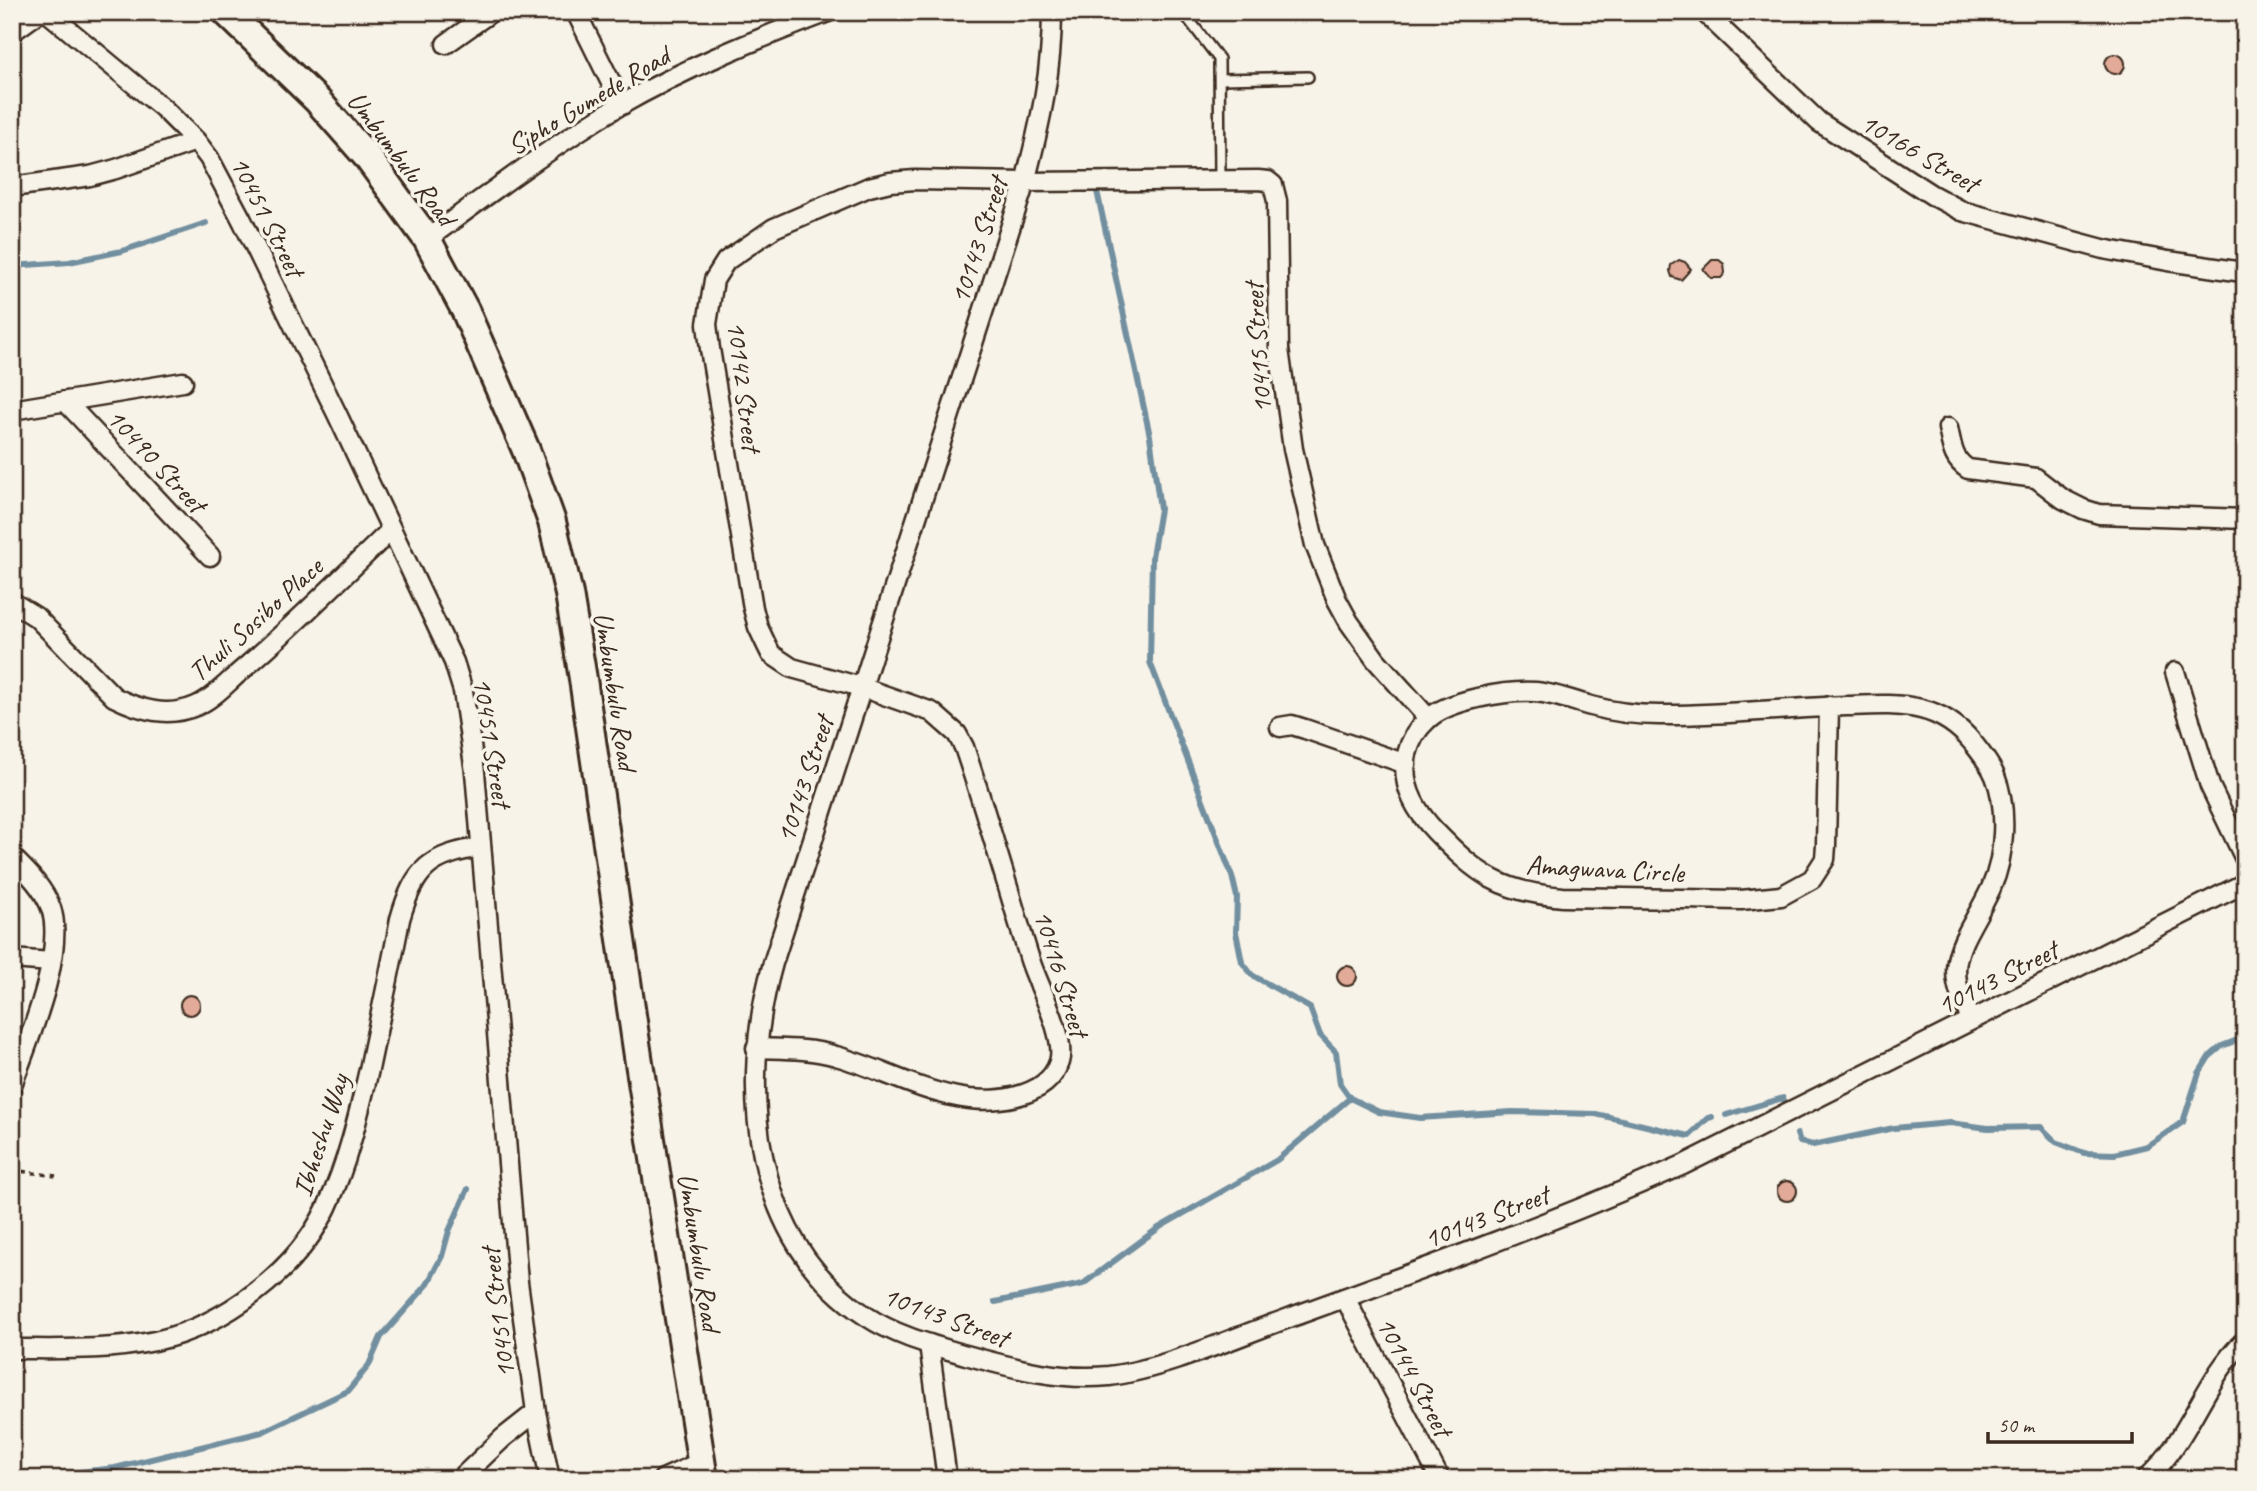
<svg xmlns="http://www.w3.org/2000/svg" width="2257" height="1491" font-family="Caveat,sans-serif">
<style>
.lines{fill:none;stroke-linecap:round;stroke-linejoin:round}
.stream{stroke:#728fa0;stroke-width:6}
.building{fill:#e1aa99;stroke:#3b2a1e;stroke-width:2}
.lane-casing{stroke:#3b2a1e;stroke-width:14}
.street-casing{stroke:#3b2a1e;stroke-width:23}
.secondary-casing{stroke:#3b2a1e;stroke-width:32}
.path{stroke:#3b2a1e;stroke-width:3.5;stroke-dasharray:5 5;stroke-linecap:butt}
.lane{stroke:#f7f3e8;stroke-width:9}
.street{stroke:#f7f3e8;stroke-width:18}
.secondary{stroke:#f7f3e8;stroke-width:26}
.labels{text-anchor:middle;stroke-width:7;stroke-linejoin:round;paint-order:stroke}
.street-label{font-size:28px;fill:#3b2a1e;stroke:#f7f3e8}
</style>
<rect width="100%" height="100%" fill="#f7f3e8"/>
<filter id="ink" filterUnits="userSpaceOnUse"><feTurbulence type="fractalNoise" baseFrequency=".0143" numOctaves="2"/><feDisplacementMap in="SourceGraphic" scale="14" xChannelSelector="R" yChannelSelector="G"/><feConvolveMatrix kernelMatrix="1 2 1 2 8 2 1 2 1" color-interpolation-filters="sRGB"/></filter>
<g filter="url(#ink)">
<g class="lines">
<g class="stream">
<polyline points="1097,191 1150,436 1160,509 1152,557 1150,662 1232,876 1237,897 1236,932 1242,962 1252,975 1310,1008 1320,1035 1336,1052 1340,1084 1350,1098 1379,1112 1420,1118 1512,1112 1596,1114 1689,1136 1708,1118 1712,1117"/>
<polyline points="12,266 69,262 122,251 206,223"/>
<polyline points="1726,1115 1783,1098 1785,1103"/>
<polyline points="1797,1134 1800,1142 1813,1145 1894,1128 1950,1123 1988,1128 2041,1127 2056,1142 2084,1153 2114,1154 2147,1146 2183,1122 2199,1073 2209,1057 2222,1046 2245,1037"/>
<polyline points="995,1302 1083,1284 1160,1227 1277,1160 1350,1098"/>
<polyline points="51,1479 62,1474 115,1468 262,1432 348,1391 369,1365 381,1337 427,1285 442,1256 449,1231 468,1189"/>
</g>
</g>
<g class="building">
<circle cx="2115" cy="64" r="10"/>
<polygon points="1679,260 1685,262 1691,269 1681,280 1672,277 1670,271 1671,265"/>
<polygon points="1712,260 1719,260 1724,264 1725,273 1721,278 1711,278 1703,269"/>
<circle cx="1347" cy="976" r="10"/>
<circle cx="190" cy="1005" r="10"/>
<circle cx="1787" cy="1191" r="10"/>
</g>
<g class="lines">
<g class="lane-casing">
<g id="lane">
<polyline points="1183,12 1219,59 1220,181"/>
<polyline points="1220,79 1308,77"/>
</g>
</g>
<g class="street-casing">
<g id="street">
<polyline points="47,12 163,108 196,141 209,158 242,220 337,414 454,662 463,691 475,772 518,1282 536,1412 550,1479"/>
<polyline points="576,12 622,105"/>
<path d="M 1052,12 C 1052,73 1040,124 1025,182 L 773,963 C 738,1086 751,1240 866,1316 C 896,1336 932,1345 966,1355 C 1013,1368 1060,1381 1109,1376 C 1165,1369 1235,1337 1289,1318 C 1421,1270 1554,1222 1683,1165 L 2245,883"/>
<polyline points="1704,12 1819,122 1932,195 1962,211 2103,249 2168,261 2236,271"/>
<polyline points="12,32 40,12"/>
<polyline points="446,44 491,12"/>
<polyline points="12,187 90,176 116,169 196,141"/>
<path d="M 427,239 C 490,193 552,146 619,106 C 685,68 757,39 828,12"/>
<polyline points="65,401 210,556"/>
<polyline points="12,410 183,382"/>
<path d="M 1948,428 C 1952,445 1952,459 1968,469 L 2036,478 L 2063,499 L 2083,509 L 2099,514 L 2245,519"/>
<path d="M 12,602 L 36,617 L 114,697 C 140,710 168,718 196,706 C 213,699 228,682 242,670 C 294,626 341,578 390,531"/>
<polyline points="2175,672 2210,786 2245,859"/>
<path d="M 1829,706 L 1826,845 L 1825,859 L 1812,879 L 1781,896 L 1741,900 L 1563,897 C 1500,892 1478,875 1435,831 C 1415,810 1400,784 1407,754 C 1410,742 1417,729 1427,720 C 1447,700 1508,690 1536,692 C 1555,694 1573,701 1591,706 C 1613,712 1636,715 1659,715 C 1722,716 1784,708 1847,706 C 1872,705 1897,703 1921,709 C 1942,714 1959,726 1973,743 C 1981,753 1990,764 1995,776 C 2008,808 2005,857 1991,888 C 1967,940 1937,961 1972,1019"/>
<polyline points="1280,727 1292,725 1305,729 1406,764"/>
<path d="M 12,857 C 27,872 43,887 51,908 C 66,953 28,1041 12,1085"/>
<polyline points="12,959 51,962"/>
<path d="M 756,1048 C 783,1049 810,1048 836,1056 C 876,1067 915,1089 957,1097 C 989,1104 1047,1100 1059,1062 C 1067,1037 1038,986 1030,960 C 1008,889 988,818 964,747 L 957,734 L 932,712 L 861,687 L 792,668 L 771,654 L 766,644 L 758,627 L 753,608 L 710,349 L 707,324 L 714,280 L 726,261 L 774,228 L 869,187 L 890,182 L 915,180 L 1025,182 L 1258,180 L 1268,181 L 1273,185 L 1277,201 L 1279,349 L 1293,449 L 1315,545 L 1337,600 L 1349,622 L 1376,660 L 1428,718"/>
<polyline points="1345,1298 1440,1479"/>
<polyline points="929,1344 947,1479"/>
<path d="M 12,1349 C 60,1349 108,1351 155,1341 C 223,1326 297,1271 327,1207 C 348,1162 359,1113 370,1065 C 380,1016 391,968 400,919 C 415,867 430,856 481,847"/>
<polyline points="460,1479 503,1438 536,1412"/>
<polyline points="663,1479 701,1462"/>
<path d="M 2146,1479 C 2190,1440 2203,1380 2245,1340"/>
</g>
</g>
<g class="secondary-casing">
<polyline id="secondary" points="226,12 317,100 368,158 427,239 465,310 526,450 552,522 569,594 583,679 638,1056 704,1479"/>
</g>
<polyline class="path" points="12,1170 56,1176"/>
<use href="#lane" class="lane"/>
<use href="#street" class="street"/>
<use href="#secondary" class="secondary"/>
</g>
</g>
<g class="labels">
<g class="street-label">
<text transform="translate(588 100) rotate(-31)" y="10">Sipho Gumede Road</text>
<text transform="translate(1920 152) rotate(30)" y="10">10166 Street</text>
<text transform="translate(402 158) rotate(53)" y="10">Umbumbulu Road</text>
<text transform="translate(268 216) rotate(63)" y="10">10451 Street</text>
<text transform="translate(978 240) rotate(-72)" y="10">10143 Street</text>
<text transform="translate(1257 348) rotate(-94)" y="10">10415 Street</text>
<text transform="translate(745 386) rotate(83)" y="10">10142 Street</text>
<text transform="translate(157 460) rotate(47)" y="10">10490 Street</text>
<text transform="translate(255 619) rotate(-42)" y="10">Thuli Sosibo Place</text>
<text transform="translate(616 691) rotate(81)" y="10">Umbumbulu Road</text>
<text transform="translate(493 742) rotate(81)" y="10">10451 Street</text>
<text transform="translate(804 779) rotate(-72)" y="10">10143 Street</text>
<text transform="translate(1605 868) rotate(3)" y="10">Amagwava Circle</text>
<text transform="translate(1062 973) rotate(73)" y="10">10416 Street</text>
<text transform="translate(1997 977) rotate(-27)" y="10">10143 Street</text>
<text transform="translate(320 1135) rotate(-72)" y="10">Ibheshu Way</text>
<text transform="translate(1486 1216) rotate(-21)" y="10">10143 Street</text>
<text transform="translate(700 1252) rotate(81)" y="10">Umbumbulu Road</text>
<text transform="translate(497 1313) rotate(-97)" y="10">10451 Street</text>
<text transform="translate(946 1316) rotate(20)" y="10">10143 Street</text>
<text transform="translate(1415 1376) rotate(62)" y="10">10144 Street</text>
</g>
</g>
<rect width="2257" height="1491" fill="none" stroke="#f7f3e8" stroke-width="42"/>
<rect x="21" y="21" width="2215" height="1449" fill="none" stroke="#3b2a1e" stroke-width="2.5" filter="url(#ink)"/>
<path d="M1988 1432v10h144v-10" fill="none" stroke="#3b2a1e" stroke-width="3.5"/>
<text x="1998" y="1432" font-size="21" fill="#3b2a1e" stroke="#f7f3e8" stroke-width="5" paint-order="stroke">50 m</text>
</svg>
